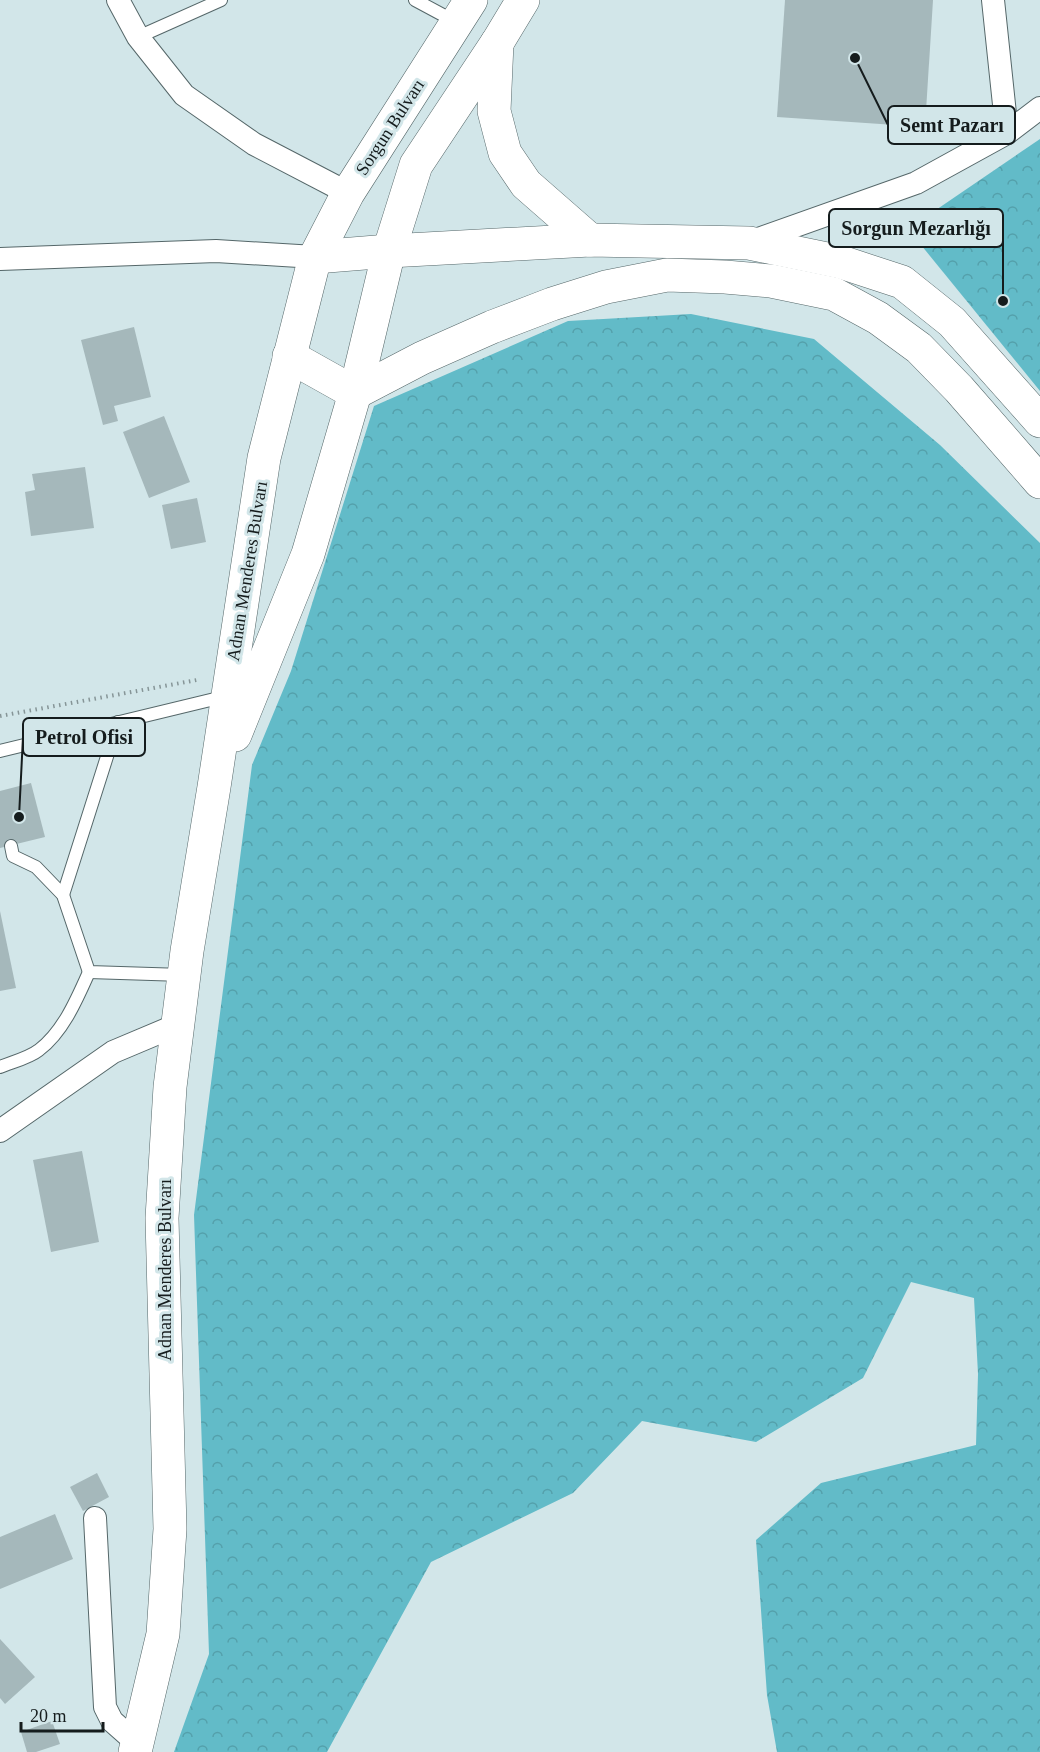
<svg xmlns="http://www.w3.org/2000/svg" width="1040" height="1752" font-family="'Times New Roman',serif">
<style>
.forest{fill:url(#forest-crowns)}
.building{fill:#a5b8bb}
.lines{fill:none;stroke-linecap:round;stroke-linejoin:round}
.service-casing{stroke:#556769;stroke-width:14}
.minor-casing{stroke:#556769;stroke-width:24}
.secondary-casing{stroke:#556769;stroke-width:34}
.path{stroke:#869597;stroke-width:4;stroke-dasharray:1.5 4.5;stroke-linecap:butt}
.service{stroke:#fff;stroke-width:12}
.minor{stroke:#fff;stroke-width:22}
.secondary{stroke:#fff;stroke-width:33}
.labels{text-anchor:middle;stroke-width:6;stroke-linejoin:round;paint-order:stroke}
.street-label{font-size:18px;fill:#151c1d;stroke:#d2e6e9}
.leader{fill:none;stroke:#151c1d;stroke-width:2}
.callout-dot{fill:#151c1d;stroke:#d2e6e9;stroke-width:2}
.callout{fill:#d2e6e9;stroke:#151c1d;stroke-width:2}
.callout-label{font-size:20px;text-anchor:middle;font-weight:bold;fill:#151c1d}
</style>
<defs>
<pattern id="forest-crowns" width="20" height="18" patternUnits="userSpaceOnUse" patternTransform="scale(1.5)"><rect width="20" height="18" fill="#62bbc8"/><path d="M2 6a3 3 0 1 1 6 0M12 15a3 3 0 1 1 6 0" fill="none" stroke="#54a0ab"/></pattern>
</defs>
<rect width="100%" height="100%" fill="#d2e6e9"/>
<g class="forest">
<polygon points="1040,139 1040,391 908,229"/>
<polygon points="691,314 814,339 940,445 1040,543 1040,1752 777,1752 767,1695 756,1540 821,1483 976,1445 978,1374 974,1298 911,1282 863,1378 756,1442 642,1421 573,1493 431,1562 327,1752 174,1752 209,1654 194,1215 252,765 291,671 374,406 568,321"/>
</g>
<g class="building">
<polygon points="785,0 933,0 925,127 777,117"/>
<polygon points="134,327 151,397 114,406 118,421 103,425 81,340"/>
<polygon points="164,416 190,482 149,498 123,432"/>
<polygon points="85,467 94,528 31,536 25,492 35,490 32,474"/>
<polygon points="197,498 206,542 171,549 162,505"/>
<polygon points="31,783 45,837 0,848 0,791"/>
<polygon points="0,911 16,988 0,991"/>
<polygon points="82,1151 99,1242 51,1252 33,1160"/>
<polygon points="97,1473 109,1497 83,1511 70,1487"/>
<polygon points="55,1514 73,1559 0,1589 0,1537"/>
<polygon points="0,1639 35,1677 5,1704 0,1698"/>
<polygon points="52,1721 60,1744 36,1752 27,1752 21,1732"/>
</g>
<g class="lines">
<g class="service-casing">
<g id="service">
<polyline points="415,0 456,22"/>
<polyline points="138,37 221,0"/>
<polyline points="0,751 227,696"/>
<polyline points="11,846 13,856 36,867 63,895 89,972 183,975"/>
<polyline points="63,895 118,722"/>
<path d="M 0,1067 C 12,1062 29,1058 39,1050 C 63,1032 77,999 89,972"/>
</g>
</g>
<g class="minor-casing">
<g id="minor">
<polyline points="118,0 138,37 184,95 254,144 348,193"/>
<polyline points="993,0 1007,133"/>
<polyline points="750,242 916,183 1007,133 1040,108"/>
<polyline points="0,259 216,251 315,257"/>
<polyline points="0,1131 113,1052 177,1025"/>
<polyline points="95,1518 105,1707 112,1721 138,1744"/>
</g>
</g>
<g class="secondary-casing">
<g id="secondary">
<polyline points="497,43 494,111 505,153 526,184 590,240"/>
<polyline points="315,257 389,251 590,240 641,241 749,243 841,262 902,282 952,322 1040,421"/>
<polyline points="289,356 355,393"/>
<polyline points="355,393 422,358 492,327 552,304 606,287 667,275 725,277 771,281 834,294 878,318 919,348 959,389 1040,482"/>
<polyline points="235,735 308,554 355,393 389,251 416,165 497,43 523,0"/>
<polyline points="135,1752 163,1634 170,1529 162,1218 170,1087 187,951 214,787 264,458 315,257 348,193 471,0"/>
</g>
</g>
<polyline class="path" points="0,716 197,680"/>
<use href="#service" class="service"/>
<use href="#minor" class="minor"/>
<use href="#secondary" class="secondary"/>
</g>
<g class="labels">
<g class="street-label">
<text transform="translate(390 127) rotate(-57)" y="6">Sorgun Bulvarı</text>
<text transform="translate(247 571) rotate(-81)" y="6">Adnan Menderes Bulvarı</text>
<text transform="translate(165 1270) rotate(-90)" y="6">Adnan Menderes Bulvarı</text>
</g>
</g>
<path class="leader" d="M855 58L888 125M1003 301L1003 228M19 817L23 737"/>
<g class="callout-dot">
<circle cx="855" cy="58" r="6"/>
<circle cx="1003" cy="301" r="6"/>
<circle cx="19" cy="817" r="6"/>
</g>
<g class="callout">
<rect x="888" y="106" width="127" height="38" rx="6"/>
<rect x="829" y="209" width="174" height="38" rx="6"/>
<rect x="23" y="718" width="122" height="38" rx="6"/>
</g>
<g class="callout-label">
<text x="952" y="132">Semt Pazarı</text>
<text x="916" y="235">Sorgun Mezarlığı</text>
<text x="84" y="744">Petrol Ofisi</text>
</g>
<path d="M21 1722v9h82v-9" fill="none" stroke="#151c1d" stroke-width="3"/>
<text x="30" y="1722" font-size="18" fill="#151c1d" stroke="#d2e6e9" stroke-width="4.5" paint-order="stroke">20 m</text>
</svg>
